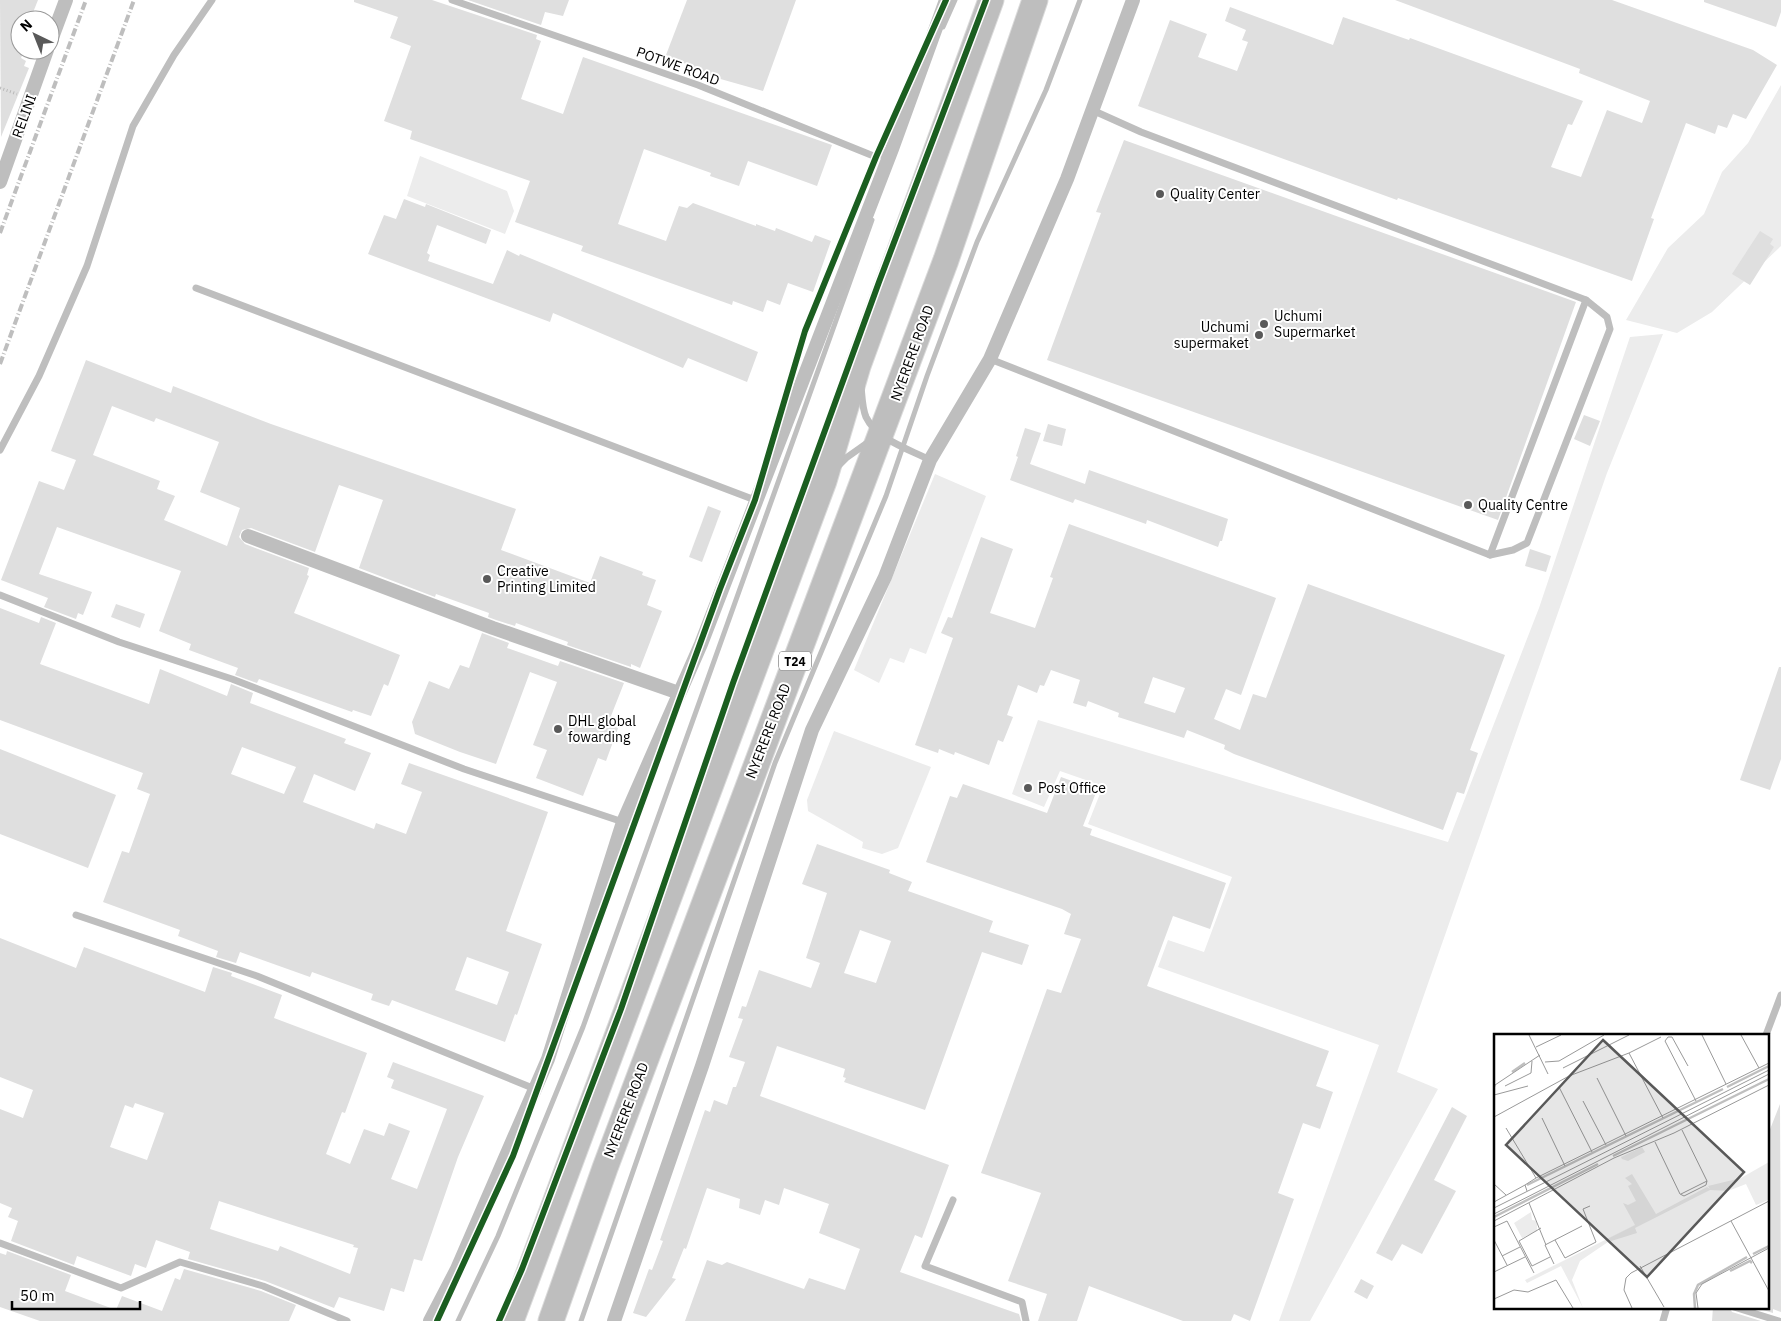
<svg xmlns="http://www.w3.org/2000/svg" width="1781" height="1321" font-family="'IBM Plex Sans',sans-serif">
<rect width="100%" height="100%" fill="#fff"/>
<g fill="#ececec">
<path d="M 1781,85 L 1781,246 L 1712,312 L 1677,333 L 1626,320 L 1668,248 L 1704,214 L 1722,172 L 1748,143 Z"/>
<path d="M 420,156 L 507,191 L 514,211 L 505,234 L 407,196 Z"/>
<path d="M 1663,334 L 1607,473 L 1397,1072 L 1438,1089 L 1310,1321 L 1279,1321 L 1379,1045 L 1158,967 L 1168,940 L 1204,952 L 1232,877 L 1088,824 L 1103,786 L 1060,771 L 1044,807 L 1012,794 L 1038,720 L 1448,842 L 1539,608 L 1630,337 Z"/>
<path d="M 935,474 L 986,496 L 926,654 L 910,648 L 904,663 L 890,658 L 879,683 L 854,670 Z"/>
<path d="M 834,731 L 931,767 L 898,848 L 882,854 L 862,848 L 863,842 L 808,811 L 807,800 Z"/>
</g>
<g fill="none" stroke-linecap="round" stroke-linejoin="round">
<g stroke="#bfbfbf" stroke-width="5">
<path d="M 943,27 L 955,0"/>
<path d="M 458,1321 L 498,1236 L 583,1027 L 872,220"/>
<path d="M 581,1321 L 775,763 L 886,496 L 927,376 L 977,242 L 1046,90 L 1080,0"/>
</g>
</g>
<g fill="#dfdfdf" fill-rule="evenodd">
<path d="M 0,0 L 38,0 L 30,20 L 20,20 L 20,50 L 24,50 L 21,58 L 26,61 L 24,66 L 29,68 L 1,137 Z"/>
<path d="M 354,0 L 432,0 L 537,35 L 536,39 L 541,41 L 521,99 L 563,114 L 583,57 L 832,145 L 817,186 L 748,161 L 739,186 L 710,176 L 711,173 L 644,149 L 618,224 L 666,241 L 679,206 L 687,208 L 693,203 L 756,226 L 756,224 L 775,231 L 776,228 L 812,242 L 815,235 L 831,241 L 813,292 L 788,283 L 780,305 L 767,300 L 763,312 L 733,301 L 732,305 L 581,251 L 583,246 L 515,222 L 530,181 L 410,139 L 412,131 L 384,121 L 411,46 L 390,38 L 398,17 L 354,2 Z"/>
<path d="M 468,0 L 569,0 L 563,16 L 545,12 L 541,25 Z"/>
<path d="M 687,0 L 796,0 L 763,91 L 717,78 L 666,55 Z"/>
<path d="M 1395,0 L 1612,0 L 1753,50 L 1777,65 L 1746,119 L 1733,114 L 1727,128 L 1718,125 L 1715,134 L 1686,123 L 1651,218 L 1654,219 L 1632,281 L 1398,198 L 1397,200 L 1138,106 L 1170,20 L 1207,34 L 1198,57 L 1237,71 L 1248,42 L 1242,40 L 1246,30 L 1225,21 L 1230,7 L 1333,45 L 1343,17 L 1409,40 L 1410,38 L 1583,101 L 1572,125 L 1568,124 L 1551,167 L 1581,177 L 1607,110 L 1642,123 L 1650,101 L 1579,73 L 1580,69 Z"/>
<path d="M 1704,0 L 1781,0 L 1781,12 L 1776,27 L 1704,2 Z"/>
<path d="M 1124,140 L 1576,302 L 1498,520 L 1047,360 L 1101,213 L 1096,212 Z"/>
<path d="M 404,199 L 425,207 L 426,204 L 491,230 L 486,244 L 437,225 L 427,253 L 430,255 L 428,261 L 493,284 L 507,250 L 519,256 L 520,254 L 758,352 L 747,382 L 688,358 L 683,368 L 553,313 L 550,322 L 368,254 L 384,215 L 396,219 Z"/>
<path d="M 1760,231 L 1773,239 L 1770,244 L 1774,247 L 1750,285 L 1732,274 Z"/>
<path d="M 86,360 L 171,393 L 173,386 L 271,424 L 516,509 L 501,550 L 590,583 L 600,556 L 643,572 L 642,575 L 656,580 L 647,605 L 662,611 L 640,668 L 631,664 L 631,667 L 567,645 L 568,642 L 516,623 L 515,626 L 496,620 L 488,617 L 489,613 L 436,594 L 435,597 L 359,568 L 383,500 L 339,485 L 315,552 L 251,528 L 242,530 L 239,537 L 245,544 L 309,568 L 307,575 L 309,576 L 294,613 L 400,655 L 388,686 L 384,684 L 371,716 L 353,710 L 352,712 L 259,679 L 257,683 L 235,675 L 238,668 L 189,650 L 191,644 L 159,631 L 181,571 L 57,527 L 39,574 L 92,592 L 83,615 L 78,613 L 76,619 L 44,607 L 48,598 L 1,580 L 39,481 L 64,490 L 76,460 L 51,451 ZM 112,406 L 154,422 L 156,418 L 219,442 L 200,492 L 240,508 L 227,546 L 164,520 L 175,496 L 157,489 L 160,481 L 93,455 Z"/>
<path d="M 1584,415 L 1600,421 L 1590,446 L 1574,439 Z"/>
<path d="M 1048,424 L 1066,429 L 1062,446 L 1043,441 Z"/>
<path d="M 1025,428 L 1041,433 L 1030,464 L 1085,484 L 1089,470 L 1228,519 L 1222,541 L 1220,541 L 1218,547 L 1147,520 L 1146,524 L 1075,499 L 1073,503 L 1010,480 L 1018,457 L 1016,456 Z"/>
<path d="M 708,506 L 721,511 L 702,562 L 689,557 Z"/>
<path d="M 1069,524 L 1276,598 L 1241,695 L 1226,689 L 1214,719 L 1240,730 L 1253,694 L 1266,698 L 1308,584 L 1505,655 L 1470,750 L 1478,753 L 1464,794 L 1457,792 L 1443,830 L 1234,754 L 1224,749 L 1225,745 L 1187,730 L 1184,738 L 1118,717 L 1119,713 L 1088,701 L 1086,707 L 1073,703 L 1080,680 L 1051,670 L 1044,686 L 1040,685 L 1037,693 L 1018,685 L 1007,715 L 1013,717 L 1003,742 L 998,740 L 989,765 L 955,752 L 954,755 L 939,749 L 938,753 L 915,745 L 953,638 L 941,633 L 948,617 L 952,618 L 981,537 L 1013,549 L 990,613 L 1035,628 L 1053,578 L 1050,577 ZM 1153,677 L 1185,688 L 1175,713 L 1144,703 Z"/>
<path d="M 1530,549 L 1551,556 L 1546,572 L 1525,566 Z"/>
<path d="M 116,604 L 145,614 L 140,628 L 111,617 Z"/>
<path d="M 0,608 L 39,623 L 41,617 L 56,623 L 40,664 L 149,704 L 160,669 L 227,696 L 231,684 L 253,693 L 250,703 L 346,739 L 344,743 L 371,753 L 355,791 L 314,774 L 303,802 L 374,829 L 376,823 L 406,834 L 422,792 L 401,784 L 409,763 L 548,812 L 506,931 L 542,944 L 517,1015 L 515,1014 L 505,1042 L 392,1000 L 389,1006 L 371,1000 L 373,994 L 312,972 L 310,977 L 240,952 L 236,963 L 216,957 L 218,951 L 178,936 L 180,930 L 103,902 L 122,851 L 129,853 L 150,794 L 137,789 L 143,773 L 0,720 ZM 242,747 L 296,767 L 284,794 L 231,774 ZM 467,957 L 509,972 L 497,1005 L 455,990 Z"/>
<path d="M 482,633 L 509,643 L 507,648 L 558,666 L 560,661 L 624,683 L 611,716 L 621,720 L 606,761 L 598,758 L 583,796 L 536,778 L 547,750 L 533,745 L 557,682 L 530,672 L 496,764 L 460,752 L 415,734 L 412,722 L 429,681 L 449,689 L 460,665 L 469,668 Z"/>
<path d="M 1779,667 L 1781,667 L 1781,759 L 1770,790 L 1740,780 Z"/>
<path d="M 0,749 L 116,795 L 88,868 L 0,834 Z"/>
<path d="M 1061,777 L 1097,790 L 1083,826 L 1092,829 L 1090,835 L 1226,883 L 1210,929 L 1173,916 L 1147,986 L 1329,1051 L 1316,1086 L 1333,1092 L 1320,1129 L 1303,1123 L 1278,1193 L 1294,1199 L 1250,1321 L 1234,1314 L 1231,1321 L 1183,1321 L 1089,1286 L 1077,1321 L 1038,1321 L 1047,1294 L 1008,1281 L 1041,1193 L 981,1173 L 1047,989 L 1061,993 L 1081,939 L 1064,934 L 1071,914 L 1062,909 L 926,862 L 950,796 L 957,798 L 963,784 L 1047,813 Z"/>
<path d="M 817,844 L 890,870 L 889,873 L 912,882 L 908,891 L 993,921 L 989,932 L 1029,945 L 1022,965 L 982,952 L 925,1110 L 844,1082 L 846,1078 L 843,1077 L 845,1069 L 777,1046 L 760,1096 L 949,1165 L 922,1238 L 915,1235 L 900,1272 L 1019,1314 L 1021,1321 L 685,1321 L 707,1260 L 722,1265 L 727,1262 L 804,1289 L 809,1278 L 845,1290 L 860,1249 L 819,1233 L 829,1204 L 784,1188 L 779,1205 L 765,1200 L 760,1215 L 739,1208 L 740,1199 L 707,1188 L 686,1249 L 684,1248 L 672,1278 L 676,1279 L 646,1317 L 633,1313 L 649,1269 L 652,1270 L 663,1241 L 660,1240 L 705,1110 L 710,1112 L 714,1100 L 727,1105 L 733,1087 L 736,1087 L 745,1062 L 729,1057 L 743,1019 L 738,1018 L 742,1006 L 746,1007 L 759,970 L 811,988 L 820,963 L 806,958 L 827,893 L 802,884 ZM 860,930 L 891,941 L 876,983 L 844,973 Z"/>
<path d="M 0,938 L 76,968 L 84,947 L 205,992 L 213,967 L 232,973 L 231,976 L 282,995 L 274,1018 L 367,1053 L 345,1113 L 342,1112 L 326,1154 L 350,1164 L 364,1129 L 384,1136 L 389,1123 L 410,1131 L 391,1179 L 417,1189 L 447,1109 L 391,1088 L 394,1080 L 387,1077 L 393,1062 L 484,1096 L 458,1157 L 422,1261 L 414,1259 L 404,1292 L 391,1288 L 384,1311 L 339,1297 L 334,1308 L 265,1281 L 188,1259 L 190,1252 L 156,1240 L 146,1268 L 135,1264 L 131,1276 L 77,1256 L 74,1265 L 11,1241 L 18,1221 L 8,1217 L 12,1208 L 0,1203 L 0,1109 L 23,1118 L 33,1090 L 0,1077 ZM 135,1103 L 164,1113 L 147,1160 L 110,1147 L 125,1105 L 133,1108 ZM 219,1201 L 354,1245 L 353,1247 L 358,1248 L 350,1274 L 280,1246 L 278,1251 L 210,1229 Z"/>
<path d="M 1780,1104 L 1781,1312 L 1773,1309 L 1773,1313 L 1753,1307 L 1767,1307 L 1767,1137 Z"/>
<path d="M 1452,1107 L 1467,1116 L 1434,1180 L 1456,1191 L 1422,1254 L 1402,1244 L 1392,1261 L 1376,1253 Z"/>
<path d="M 7,1251 L 71,1275 L 65,1291 L 116,1310 L 122,1296 L 162,1311 L 175,1278 L 180,1280 L 184,1269 L 261,1291 L 296,1305 L 289,1321 L 40,1321 L 0,1307 L 0,1253 L 6,1255 Z"/>
<path d="M 1361,1279 L 1374,1286 L 1367,1299 L 1354,1292 Z"/>
<path d="M 1713,1307 L 1729,1307 L 1732,1312 L 1761,1321 L 1712,1321 Z"/>
</g>
<g fill="none" stroke-linecap="round" stroke-linejoin="round">
<defs>
<g id="highway">
<path d="M 511,1321 L 824,481 L 858,366 L 991,0"/>
<path d="M 551,1321 L 605,1168 L 946,260 L 1035,0"/>
</g>
</defs>
<use href="#highway" stroke="#dbdbdb" stroke-width="27"/>
<path stroke="#b9b9b9" stroke-width="3" stroke-dasharray="1 2.5" stroke-linecap="butt" d="M 0,88 L 17,94"/>
<g stroke="#bebebe" stroke-width="7">
<path d="M 452,0 L 698,85 L 876,157 L 891,149"/>
<path d="M 196,288 L 755,500"/>
<path d="M 990,359 L 1490,555 L 1513,550 L 1527,543 L 1610,329 L 1607,317 L 1586,300 L 1141,132 L 1092,110"/>
<path d="M 861,386 C 862,395 862,408 866,417 C 877,440 909,449 930,460"/>
<path d="M 0,450 L 39,376 L 87,266 L 133,126 L 174,55 L 212,0"/>
<path d="M 837,467 L 846,458 L 870,441"/>
<path d="M 1490,555 L 1586,300"/>
<path d="M 0,595 L 119,642 L 232,679 L 464,769 L 623,822"/>
<path d="M 76,915 L 257,976 L 535,1089"/>
<path d="M 1766,1035 L 1781,995"/>
<path d="M 953,1200 L 925,1266 L 1022,1302 L 1026,1321"/>
<path d="M 0,1243 L 121,1288 L 180,1262 L 263,1286 L 347,1321"/>
<path d="M 1734,1307 L 1779,1321"/>
<path d="M 1663,1321 L 1667,1307"/>
</g>
<g stroke="#bebebe" stroke-width="14">
<path d="M 50,43 L 66,0"/>
<path d="M 0,182 L 47,50"/>
<path d="M 248,536 L 493,628 L 679,693"/>
<path d="M 430,1321 L 457,1269 L 548,1059 L 623,822 L 701,644 L 892,149 L 946,0"/>
<path d="M 614,1321 L 702,1066 L 812,730 L 885,577 L 930,460 L 990,359 L 1067,179 L 1133,0"/>
</g>
<use href="#highway" stroke="#bebebe" stroke-width="25"/>
<g stroke="#bebebe" stroke-width="4" stroke-dasharray="8 2.5 1 2.5" stroke-linecap="butt">
<path d="M 0,233 L 86,0"/>
<path d="M 0,364 L 134,0"/>
</g>
<defs>
<g id="cycleway">
<path d="M 437,1321 L 513,1156 L 720,589 L 755,500 L 805,331 L 876,157 L 946,0"/>
<path d="M 499,1321 L 522,1269 L 621,1009 L 733,683 L 879,282 L 986,0"/>
</g>
</defs>
<use href="#cycleway" stroke="#fff" stroke-width="9"/>
<use href="#cycleway" stroke="#1b5e20" stroke-width="6"/>
</g>
<g fill="#595959" stroke="#fff" stroke-width="2">
<circle cx="1160" cy="194" r="5"/>
<circle cx="1264" cy="324" r="5"/>
<circle cx="1259" cy="335" r="5"/>
<circle cx="1468" cy="505" r="5"/>
<circle cx="487" cy="579" r="5"/>
<circle cx="558" cy="729" r="5"/>
<circle cx="1028" cy="788" r="5"/>
</g>
<g text-anchor="middle" dominant-baseline="central" stroke-width="4" stroke-linejoin="round" paint-order="stroke">
<rect fill="#fff" stroke="#4c4c4c" stroke-width="1" x="779" y="651.5" width="32" height="19" rx="4"/>
<g font-size="12" font-weight="bold" fill="#000">
<text x="795" y="661">T24</text>
</g>
<g font-size="14" fill="#000" stroke="#fff">
<text transform="translate(678 66) rotate(20)">POTWE ROAD</text>
<text transform="translate(24 116) rotate(-70)">RELINI</text>
<text transform="translate(912 353) rotate(-70)">NYERERE ROAD</text>
<text transform="translate(768 731) rotate(-69)">NYERERE ROAD</text>
<text transform="translate(626 1110) rotate(-69)">NYERERE ROAD</text>
</g>
<g font-size="14" fill="#000" stroke="#fff" text-anchor="start">
<text x="1170" y="194">Quality Center</text>
<text x="1274" y="316">Uchumi<tspan x="1274" dy="16">Supermarket</tspan></text>
<text x="1249" y="327" text-anchor="end">Uchumi<tspan x="1249" dy="16">supermaket</tspan></text>
<text x="1478" y="505">Quality Centre</text>
<text x="497" y="571">Creative<tspan x="497" dy="16">Printing Limited</tspan></text>
<text x="568" y="721">DHL global<tspan x="568" dy="16">fowarding</tspan></text>
<text x="1038" y="788">Post Office</text>
</g>
</g>
<g transform="translate(1494 1034)">
<rect width="275" height="275" fill="#fff"/>
<path d="M 148,113 L 151,118 L 134,127 L 128,125 L 127,123 ZM 275,128 L 275,165 L 272,167 L 262,171 L 252,150 L 234,157 L 216,156 L 141,194 L 143,199 L 114,208 L 86,227 L 78,246 L 89,274 L 67,232 L 33,249 L 31,246 L 141,191 L 129,169 L 134,171 L 142,167 L 134,152 L 138,150 L 131,144 L 138,140 L 162,180 L 213,153 L 216,155 L 214,152 L 247,144 ZM 37,178 L 38,186 L 43,187 L 43,197 L 28,204 L 20,189 Z" fill="#ececec"/>
<path fill="none" stroke="#bfbfbf" stroke-width="2.5" d="M 18,38 L 31,29M 233,53 L 275,32M 119,122 L 275,45M 33,151 L 229,55M 0,183 L 104,130M 259,220 L 275,212M 236,237 L 256,227 L 258,229M 201,274 L 200,260 L 204,251 L 253,223"/>
<path fill="none" stroke="#999" stroke-width="1" d="M 35,1 L 54,40M 208,1 L 232,50M 247,1 L 265,34M 167,3 L 135,19 L 169,84M 42,13 L 67,1M 51,28 L 65,27 L 110,1M 194,32 L 178,3 L 174,3 L 171,7 L 202,67M 69,34 L 135,1M 103,44 L 132,102M 11,52 L 37,39 L 38,27M 65,53 L 98,118M 0,56 L 1,51 L 46,21M 0,61 L 34,52M 89,67 L 112,111M 0,83 L 75,42 L 135,19M 48,84 L 71,132M 12,94 L 42,144M 188,96 L 213,147M 161,108 L 186,160M 0,150 L 12,161M 33,157 L 31,151 L 42,144 L 275,29M 186,160 L 190,162 L 212,151 L 213,147M 187,160 L 213,147M 0,168 L 31,151M 35,169 L 52,211M 0,174 L 275,36M 0,180 L 275,40M 0,187 L 120,124 L 180,99 L 275,51M 237,187 L 275,257M 0,193 L 13,187 L 40,239M 47,194 L 25,207 L 38,232 L 56,223M 0,206 L 13,231M 61,206 L 71,224 L 102,208 L 89,175 L 96,172M 8,222 L 26,213M 60,230 L 51,211 L 88,192M 146,232 L 170,273M 0,238 L 31,223M 0,265 L 20,256 L 34,258 L 62,246 L 79,274M 138,274 L 130,256 L 132,244 L 137,239 L 275,167M 204,274 L 202,259 L 208,250 L 275,214"/>
<path fill="#595959" fill-opacity="0.15" stroke="#595959" stroke-width="2.5" d="M 109,6 L 250,138 L 153,243 L 12,111 Z"/>
<rect width="275" height="275" fill="none" stroke="#000" stroke-width="2.5"/>
</g>
<g transform="translate(35 35) rotate(317)"><circle r="24" fill="#ffffff" stroke="#999999"/>
<path d="M0-4L9 19L0 12L-9 19Z" fill="#595959"/>
<text y="-8" font-size="14" font-weight="bold" text-anchor="middle" fill="#000000">N</text>
</g>
<path d="M12 1301v8h128v-8" fill="none" stroke="#000000" stroke-width="2.5"/>
<text x="20" y="1301" font-size="15" fill="#000000" stroke="#ffffff" stroke-width="4" paint-order="stroke">50 m</text>
</svg>
